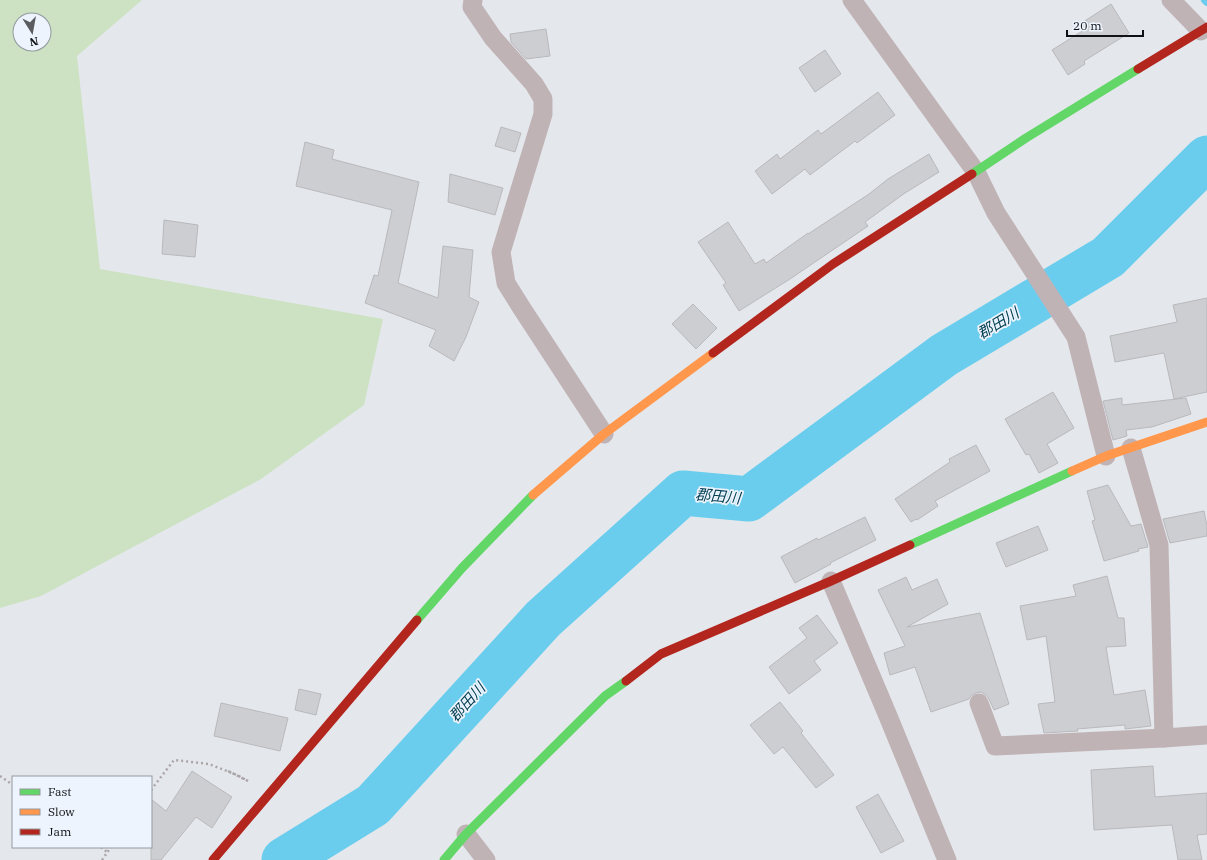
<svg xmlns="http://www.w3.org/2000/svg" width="1207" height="860" font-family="'IBM Plex Serif','Noto Sans JP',serif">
<rect width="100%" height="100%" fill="#e4e8ec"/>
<path fill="#cce2c2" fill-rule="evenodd" d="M 0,0 L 142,0 L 77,56 L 100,269 L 383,319 L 364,405 L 261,479 L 41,596 L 0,608 ZM 20,20 L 44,20 L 44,44 L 20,44 Z"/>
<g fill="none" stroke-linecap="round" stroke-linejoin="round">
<path stroke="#6acded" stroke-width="8" d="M 1205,0 L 1207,2"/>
<path stroke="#6acded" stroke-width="45" d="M 284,860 L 373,805 L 543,619 L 683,493 L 749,499 L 944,355 L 1108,257 L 1207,158"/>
</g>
<g fill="#cdced1" stroke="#b9b9bc">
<path d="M 1111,4 L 1129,33 L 1084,61 L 1085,64 L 1068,75 L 1052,50 L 1084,30 L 1080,24 Z"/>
<path d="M 546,29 L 550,56 L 526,59 L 511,42 L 510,34 Z"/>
<path d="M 825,50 L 841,74 L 815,92 L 799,68 Z"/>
<path d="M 878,92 L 895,115 L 857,143 L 855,141 L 810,175 L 805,169 L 772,194 L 755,171 L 777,154 L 780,159 L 818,130 L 821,134 Z"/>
<path d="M 501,127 L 521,133 L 515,152 L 495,146 Z"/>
<path d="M 305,142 L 334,150 L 332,159 L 419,182 L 398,283 L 438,298 L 443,246 L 473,250 L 469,297 L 479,302 L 466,337 L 454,361 L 429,346 L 436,330 L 365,303 L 374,275 L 378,276 L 392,210 L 296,186 Z"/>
<path d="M 929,154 L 939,172 L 905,193 L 865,222 L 868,226 L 790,279 L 739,311 L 723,285 L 726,283 L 698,242 L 728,222 L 755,264 L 764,259 L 766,263 L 808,233 L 808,234 L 869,194 L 888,179 Z"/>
<path d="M 450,174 L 503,188 L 495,215 L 448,202 Z"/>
<path d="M 164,220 L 198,225 L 195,257 L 162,254 Z"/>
<path d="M 1207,298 L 1207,392 L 1174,399 L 1164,353 L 1115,362 L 1110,336 L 1177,322 L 1173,305 Z"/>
<path d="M 693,304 L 717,328 L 696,349 L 672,324 Z"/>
<path d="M 1053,392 L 1074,428 L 1047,444 L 1058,463 L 1039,473 L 1029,454 L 1026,455 L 1005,419 Z"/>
<path d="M 1122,398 L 1122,405 L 1186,398 L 1191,414 L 1152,427 L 1126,430 L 1127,436 L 1113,440 L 1103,401 Z"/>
<path d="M 976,445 L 990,471 L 935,501 L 938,506 L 917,520 L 916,519 L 911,522 L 895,499 L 950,462 L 949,459 Z"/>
<path d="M 1108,485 L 1131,526 L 1141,524 L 1148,547 L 1138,549 L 1139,551 L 1104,561 L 1092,521 L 1095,520 L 1087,491 Z"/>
<path d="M 1204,511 L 1207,526 L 1207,536 L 1170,543 L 1163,519 Z"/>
<path d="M 865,517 L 876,540 L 830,563 L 831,564 L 795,583 L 781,557 L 817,538 L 818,540 Z"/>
<path d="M 1038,526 L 1048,550 L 1006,567 L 996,543 Z"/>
<path d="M 1107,576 L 1118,618 L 1124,618 L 1126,646 L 1106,647 L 1114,695 L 1145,690 L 1151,726 L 1125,729 L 1125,725 L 1077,729 L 1078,731 L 1044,733 L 1038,704 L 1055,702 L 1046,636 L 1027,640 L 1020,606 L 1076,596 L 1073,585 Z"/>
<path d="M 906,577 L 912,590 L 937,579 L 948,604 L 907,627 L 980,613 L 1009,704 L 994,710 L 989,699 L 986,695 L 981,692 L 976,693 L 971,696 L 969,699 L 931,712 L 915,667 L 890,675 L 884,653 L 905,646 L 878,590 Z"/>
<path d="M 817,615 L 838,643 L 814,661 L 821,670 L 789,694 L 769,667 L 807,638 L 799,628 Z"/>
<path d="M 299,689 L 321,694 L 316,715 L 295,710 Z"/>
<path d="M 780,702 L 803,731 L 801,733 L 834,775 L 816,788 L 783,747 L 774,754 L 750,725 Z"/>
<path d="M 221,703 L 288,718 L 280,751 L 214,736 Z"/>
<path d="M 1153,766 L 1155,797 L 1207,793 L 1207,834 L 1197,835 L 1202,860 L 1178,860 L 1172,825 L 1094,830 L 1091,770 Z"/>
<path d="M 192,771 L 232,797 L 212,828 L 196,817 L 161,860 L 151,860 L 151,799 L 166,811 Z"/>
<path d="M 878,794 L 904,841 L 881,853 L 856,807 Z"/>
</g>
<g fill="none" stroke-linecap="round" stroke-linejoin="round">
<g stroke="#aca5a8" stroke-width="2.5" stroke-dasharray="2 3" stroke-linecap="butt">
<path d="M 228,771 L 248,781"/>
<path d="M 0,776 L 13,785"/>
<path d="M 151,790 L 174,760 L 209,764 L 237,775 L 248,781"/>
<path d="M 101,847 L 107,852"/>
<path d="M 102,860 L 111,847"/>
</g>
<g stroke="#c0b3b6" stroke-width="19">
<path d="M 473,0 L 472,7 L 493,38 L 534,84 L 543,99 L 543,114 L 501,252 L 506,283 L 521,307 L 604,434"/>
<path d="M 852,0 L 976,172 L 996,213 L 1076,337 L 1106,456"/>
<path d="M 1171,0 L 1201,31"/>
<path d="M 831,581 L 888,716 L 947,860"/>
<path d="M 979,703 L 995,746 L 1164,738 L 1159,545 L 1131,448"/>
<path d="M 1164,738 L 1207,735"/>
<path d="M 466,834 L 486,860"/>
</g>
<g stroke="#63d668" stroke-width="9">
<path d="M 972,174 L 1026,138 L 1138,69"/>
<path d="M 910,545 L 1072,471"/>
<path d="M 417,620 L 462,568 L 533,495"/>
<path d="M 444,860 L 466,834 L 605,696 L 626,681"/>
</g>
<g stroke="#ff974d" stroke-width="9">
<path d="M 1072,471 L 1106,456 L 1207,422"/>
<path d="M 533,495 L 604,434 L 713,353"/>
</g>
<g stroke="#b3261e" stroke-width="9">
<path d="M 1138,69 L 1207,27"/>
<path d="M 713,353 L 833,264 L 972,174"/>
<path d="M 626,681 L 661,654 L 831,581 L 910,545"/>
<path d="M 213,860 L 417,620"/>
</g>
</g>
<g text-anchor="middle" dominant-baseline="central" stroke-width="3.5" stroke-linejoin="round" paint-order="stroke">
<g font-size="15" font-style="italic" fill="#003e50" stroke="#eef4fd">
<text transform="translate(998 323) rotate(-31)">郡田川</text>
<text transform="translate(718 496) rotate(5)">郡田川</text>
<text transform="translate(467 702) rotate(-48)">郡田川</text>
</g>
</g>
<rect x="12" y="776" width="140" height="72" fill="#eef4fd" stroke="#9599a0"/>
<rect x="20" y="789" width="20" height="6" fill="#63d668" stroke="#9599a0"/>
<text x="48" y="796" font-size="12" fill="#0f1114">Fast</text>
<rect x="20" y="809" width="20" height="6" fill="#ff974d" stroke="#9599a0"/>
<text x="48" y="816" font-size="12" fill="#0f1114">Slow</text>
<rect x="20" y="829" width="20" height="6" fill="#b3261e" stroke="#9599a0"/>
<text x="48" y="836" font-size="12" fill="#0f1114">Jam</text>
<g transform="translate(32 32) rotate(169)"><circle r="19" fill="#eef4fd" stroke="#9599a0"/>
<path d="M0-3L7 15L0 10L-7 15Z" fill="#5a5c60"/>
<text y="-6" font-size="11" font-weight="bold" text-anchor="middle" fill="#0f1114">N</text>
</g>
<path d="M1067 30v6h76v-6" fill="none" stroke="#0f1114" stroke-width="2"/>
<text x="1073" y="30" font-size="12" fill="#0f1114" stroke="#eef4fd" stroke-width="3" paint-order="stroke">20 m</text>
</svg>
